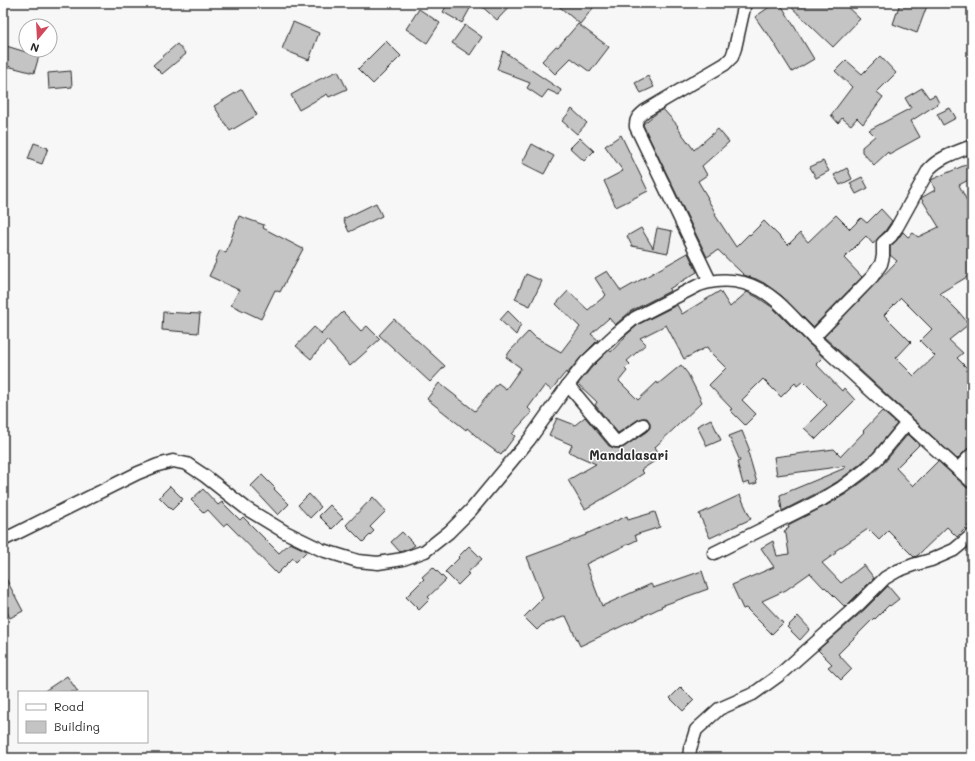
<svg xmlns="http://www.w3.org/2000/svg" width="975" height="761" font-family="Mali,sans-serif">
<rect width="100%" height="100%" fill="#f7f7f7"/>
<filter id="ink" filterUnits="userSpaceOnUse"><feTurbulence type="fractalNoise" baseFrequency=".025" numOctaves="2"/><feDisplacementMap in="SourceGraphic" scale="8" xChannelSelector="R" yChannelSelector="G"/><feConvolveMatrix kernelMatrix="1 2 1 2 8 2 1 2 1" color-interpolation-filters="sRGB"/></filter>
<g filter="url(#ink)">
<g fill="#c4c4c4" stroke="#2b2b2b" fill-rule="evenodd">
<path d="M 448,3 L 473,3 L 462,23 L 443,12 Z"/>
<path d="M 478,3 L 513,3 L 497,20 Z"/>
<path d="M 555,3 L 597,3 L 580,24 Z"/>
<path d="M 775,3 L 780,3 L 814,59 L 792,72 L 767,32 L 766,33 L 755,17 Z"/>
<path d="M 787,3 L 843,3 L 860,19 L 833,47 Z"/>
<path d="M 900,3 L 928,3 L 917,33 L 893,24 Z"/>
<path d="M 419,9 L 440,23 L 427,43 L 406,29 Z"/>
<path d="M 293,22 L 319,33 L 309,60 L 282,49 Z"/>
<path d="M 578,24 L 609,47 L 590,72 L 571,58 L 555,74 L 542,61 L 556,46 L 558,47 Z"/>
<path d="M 465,25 L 482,37 L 470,55 L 452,43 Z"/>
<path d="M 386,41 L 401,56 L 373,84 L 358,69 Z"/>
<path d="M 177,44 L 186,54 L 162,74 L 153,65 Z"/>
<path d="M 3,45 L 39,56 L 34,73 L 3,65 Z"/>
<path d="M 503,51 L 561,90 L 559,95 L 548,90 L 542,98 L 527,88 L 530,83 L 512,76 L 513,75 L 497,69 Z"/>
<path d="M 880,56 L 896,73 L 877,92 L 883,97 L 863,124 L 857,118 L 851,125 L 842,118 L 838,123 L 831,115 L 852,87 L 835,71 L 846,60 L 862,74 Z"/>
<path d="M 71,71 L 72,87 L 49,89 L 48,73 Z"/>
<path d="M 338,71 L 347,89 L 329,97 L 327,94 L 299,110 L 291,95 L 318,80 Z"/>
<path d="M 648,76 L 654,87 L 641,93 L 635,83 Z"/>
<path d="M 922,88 L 929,98 L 935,95 L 939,103 L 911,121 L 920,137 L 889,154 L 888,152 L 874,165 L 862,152 L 862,147 L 875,136 L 869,130 L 911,108 L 905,98 Z"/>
<path d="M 242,89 L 257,115 L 230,131 L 214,106 Z"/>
<path d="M 950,108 L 956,118 L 943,125 L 937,114 Z"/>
<path d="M 572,109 L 587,123 L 577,134 L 562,121 Z"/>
<path d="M 663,109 L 678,126 L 677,127 L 694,150 L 718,129 L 729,142 L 702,166 L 707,175 L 698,181 L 708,198 L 707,198 L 716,214 L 715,215 L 736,247 L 749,234 L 750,235 L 764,221 L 788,245 L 800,233 L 808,242 L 836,215 L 850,229 L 861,218 L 867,223 L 881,209 L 892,221 L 885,231 L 873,244 L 866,236 L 844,258 L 862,277 L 813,327 L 782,296 L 764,283 L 756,279 L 744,275 L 718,250 L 707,257 L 643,125 L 643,124 L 658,112 Z"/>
<path d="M 621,135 L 648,191 L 616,207 L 604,181 L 623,171 L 605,146 Z"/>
<path d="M 580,138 L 594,151 L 584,161 L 570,148 Z"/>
<path d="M 34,143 L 48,148 L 42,164 L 28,159 Z"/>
<path d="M 532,144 L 554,156 L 544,174 L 522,163 Z"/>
<path d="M 823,161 L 829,171 L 816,178 L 810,167 Z"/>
<path d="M 972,162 L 972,178 L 959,185 L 969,205 L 972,204 L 972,274 L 940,293 L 958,311 L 969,324 L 949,340 L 963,353 L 957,358 L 972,373 L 972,447 L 967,449 L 957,459 L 824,337 L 897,261 L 890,255 L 890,246 L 897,240 L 903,232 L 908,237 L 913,233 L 918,237 L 939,227 L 921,198 L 935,190 L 931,180 ZM 901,298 L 932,329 L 920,341 L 935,356 L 914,376 L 896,358 L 911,342 L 884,315 Z"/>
<path d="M 847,168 L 852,179 L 840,185 L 834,175 Z"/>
<path d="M 862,177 L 868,188 L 856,194 L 850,183 Z"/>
<path d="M 376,203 L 382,216 L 349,232 L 343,219 Z"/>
<path d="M 239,216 L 264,225 L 263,228 L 303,249 L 280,292 L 275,290 L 261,319 L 231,305 L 239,290 L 209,276 L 216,262 L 215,261 L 220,250 L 226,253 Z"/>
<path d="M 641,228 L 653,248 L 657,228 L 672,231 L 668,253 L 632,246 L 627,236 Z"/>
<path d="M 688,253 L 697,272 L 669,289 L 670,291 L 631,311 L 615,325 L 609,318 L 591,334 L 598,340 L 581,357 L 567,374 L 566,372 L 551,390 L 545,385 L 528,408 L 532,412 L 512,434 L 515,436 L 501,455 L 483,442 L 467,428 L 466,430 L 427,399 L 439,383 L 475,411 L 498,383 L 506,389 L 521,368 L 506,357 L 510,351 L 529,331 L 535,337 L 561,352 L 580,327 L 556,304 L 568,291 L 588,310 L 606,295 L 595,278 L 607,271 L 621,291 Z"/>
<path d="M 526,274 L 542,281 L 530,306 L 515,299 Z"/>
<path d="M 720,291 L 730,307 L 747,292 L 757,297 L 772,307 L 808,343 L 823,357 L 816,364 L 842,391 L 844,388 L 855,400 L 816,439 L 804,428 L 827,405 L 803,381 L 797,386 L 795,383 L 781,397 L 763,379 L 742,400 L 756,414 L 745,425 L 730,410 L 732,409 L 709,385 L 726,368 L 710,352 L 707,347 L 684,359 L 666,325 L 640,338 L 646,344 L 627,361 L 630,364 L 625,369 L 627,371 L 619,381 L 638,400 L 657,382 L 658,384 L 681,365 L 688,374 L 702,402 L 655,447 L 661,457 L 641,470 L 644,473 L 620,489 L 585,509 L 568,480 L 596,464 L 569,452 L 572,445 L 549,435 L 557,418 L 575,425 L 585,417 L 609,446 L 615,448 L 620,448 L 624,447 L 647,431 L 650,428 L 650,424 L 649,421 L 647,418 L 643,418 L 639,419 L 618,433 L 595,405 L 597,402 L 578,384 L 592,367 L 609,350 L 611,352 L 626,336 L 625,336 L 639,324 L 677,305 L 682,314 Z"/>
<path d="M 508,311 L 521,324 L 516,335 L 500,320 Z"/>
<path d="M 163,312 L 200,314 L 198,333 L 162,330 Z"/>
<path d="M 343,312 L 361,331 L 367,326 L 380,339 L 350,366 L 327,340 L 311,359 L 296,346 L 314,327 L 322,334 L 321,333 Z"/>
<path d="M 394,319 L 445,366 L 430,382 L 379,335 Z"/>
<path d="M 882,411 L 897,424 L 873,453 L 860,464 L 837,482 L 819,492 L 782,511 L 780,495 L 845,468 L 845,466 L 777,475 L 774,457 L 834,449 L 841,456 L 864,432 L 863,431 Z"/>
<path d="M 711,419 L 721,440 L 707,446 L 697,426 Z"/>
<path d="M 742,431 L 750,451 L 748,452 L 757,483 L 750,485 L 749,482 L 743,484 L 737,462 L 740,461 L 729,436 Z"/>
<path d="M 908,434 L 919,445 L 896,468 L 913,486 L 938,461 L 967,488 L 972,489 L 972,522 L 957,537 L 947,527 L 917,556 L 914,557 L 888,531 L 879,540 L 868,529 L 835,551 L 836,553 L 822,563 L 841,583 L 864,565 L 874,578 L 845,607 L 825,587 L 824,588 L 810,573 L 786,590 L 762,601 L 783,623 L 772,634 L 746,608 L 743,609 L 732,585 L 774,567 L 761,548 L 773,541 L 777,556 L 789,554 L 786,534 L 784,531 L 789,528 L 788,525 L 827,505 L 846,494 L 870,476 L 884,463 Z"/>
<path d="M 262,475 L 275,488 L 274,489 L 289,504 L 278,515 L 251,486 Z"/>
<path d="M 170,486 L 183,499 L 172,510 L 159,497 Z"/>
<path d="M 203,489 L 218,505 L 222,502 L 240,520 L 243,517 L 279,553 L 290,543 L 307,551 L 296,562 L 293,558 L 277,574 L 227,523 L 223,526 L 208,510 L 204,513 L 191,500 Z"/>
<path d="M 309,494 L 321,507 L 310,518 L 298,505 Z"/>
<path d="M 740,495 L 751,519 L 710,538 L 699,514 Z"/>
<path d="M 373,497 L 386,511 L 370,527 L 374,531 L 363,542 L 346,525 Z"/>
<path d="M 330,505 L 343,518 L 332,529 L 319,516 Z"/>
<path d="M 655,512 L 660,527 L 635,535 L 637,540 L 586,564 L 602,606 L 651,584 L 653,588 L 702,571 L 708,589 L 661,606 L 662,607 L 580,646 L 566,616 L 542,625 L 537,630 L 524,617 L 543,598 L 527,557 L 586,535 L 586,534 L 627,516 L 628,520 Z"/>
<path d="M 402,532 L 415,545 L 411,548 L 400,552 L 391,542 Z"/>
<path d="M 469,546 L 482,559 L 467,573 L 469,574 L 458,585 L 445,572 L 459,558 L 458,557 Z"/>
<path d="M 433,567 L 446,580 L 428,597 L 430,599 L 419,610 L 406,597 L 424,579 L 422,577 Z"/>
<path d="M 3,573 L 23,611 L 10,618 L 5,608 L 7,607 L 3,600 Z"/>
<path d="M 888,586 L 899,599 L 890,606 L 889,605 L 875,619 L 874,618 L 838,654 L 852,669 L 841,680 L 828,667 L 832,664 L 818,650 L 864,610 Z"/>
<path d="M 798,616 L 810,629 L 800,640 L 787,627 Z"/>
<path d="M 67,676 L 78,692 L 43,692 Z"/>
<path d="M 681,687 L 694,700 L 683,711 L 670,698 Z"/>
</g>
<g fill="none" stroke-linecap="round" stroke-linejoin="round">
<defs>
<g id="street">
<path d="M 710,281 L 636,127 C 635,119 639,116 645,111 L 725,64 L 732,57 L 735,48 L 745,3"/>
<path d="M 813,338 L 872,277 L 881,264 L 883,256 L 883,243 L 891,236 L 897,227 L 929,169 C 940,157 957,152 972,146"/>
<path d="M 568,385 L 615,441 L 620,441 L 643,425"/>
<path d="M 958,469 L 972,454"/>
<path d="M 3,540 L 138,473 L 158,465 L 173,461 L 187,464 L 205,476 L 247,509 L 285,532 L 322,550 L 358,561 L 378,563 L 403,559 L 425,551 L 449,532 L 471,510 L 529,440 L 568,385 L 586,362 L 617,333 L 635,318 L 699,285 C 720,278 741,279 761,290 C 784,303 799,326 819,343 C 870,390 921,436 972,482"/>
<path d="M 714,553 L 823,499 L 841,488 L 865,470 L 878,458 L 907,423"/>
<path d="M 689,758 L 690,749 L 696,730 L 719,709 L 753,694 L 778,676 L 859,604 L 885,578 L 897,571 L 913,565 L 931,560 L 954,550 L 972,535"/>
</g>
</defs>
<use href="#street" stroke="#2b2b2b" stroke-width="15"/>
<use href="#street" stroke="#fff" stroke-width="12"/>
</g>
</g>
<g text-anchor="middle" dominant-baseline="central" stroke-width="3" stroke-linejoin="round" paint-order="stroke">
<g font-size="13" font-weight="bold" fill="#2b2b2b" stroke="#fff">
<text x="629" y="454">Mandalasari</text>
</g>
</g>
<rect width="975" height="761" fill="none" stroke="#fff" stroke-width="16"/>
<rect x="8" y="8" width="959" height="745" fill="none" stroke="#2b2b2b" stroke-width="1.5" filter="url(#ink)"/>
<rect x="18" y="691" width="130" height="52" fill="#ffffff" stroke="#aaaaaa"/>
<rect x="26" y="704" width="20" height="6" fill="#ffffff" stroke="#aaaaaa"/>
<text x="54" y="711" font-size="12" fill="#2b2b2b">Road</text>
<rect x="26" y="721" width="20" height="12" fill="#c4c4c4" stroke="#aaaaaa"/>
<text x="54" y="731" font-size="12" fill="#2b2b2b">Building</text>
<g transform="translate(38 38) rotate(198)"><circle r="19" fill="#ffffff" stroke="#aaaaaa"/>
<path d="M0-3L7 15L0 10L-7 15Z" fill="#d1495b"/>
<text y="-6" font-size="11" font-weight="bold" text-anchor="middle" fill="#2b2b2b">N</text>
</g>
</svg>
